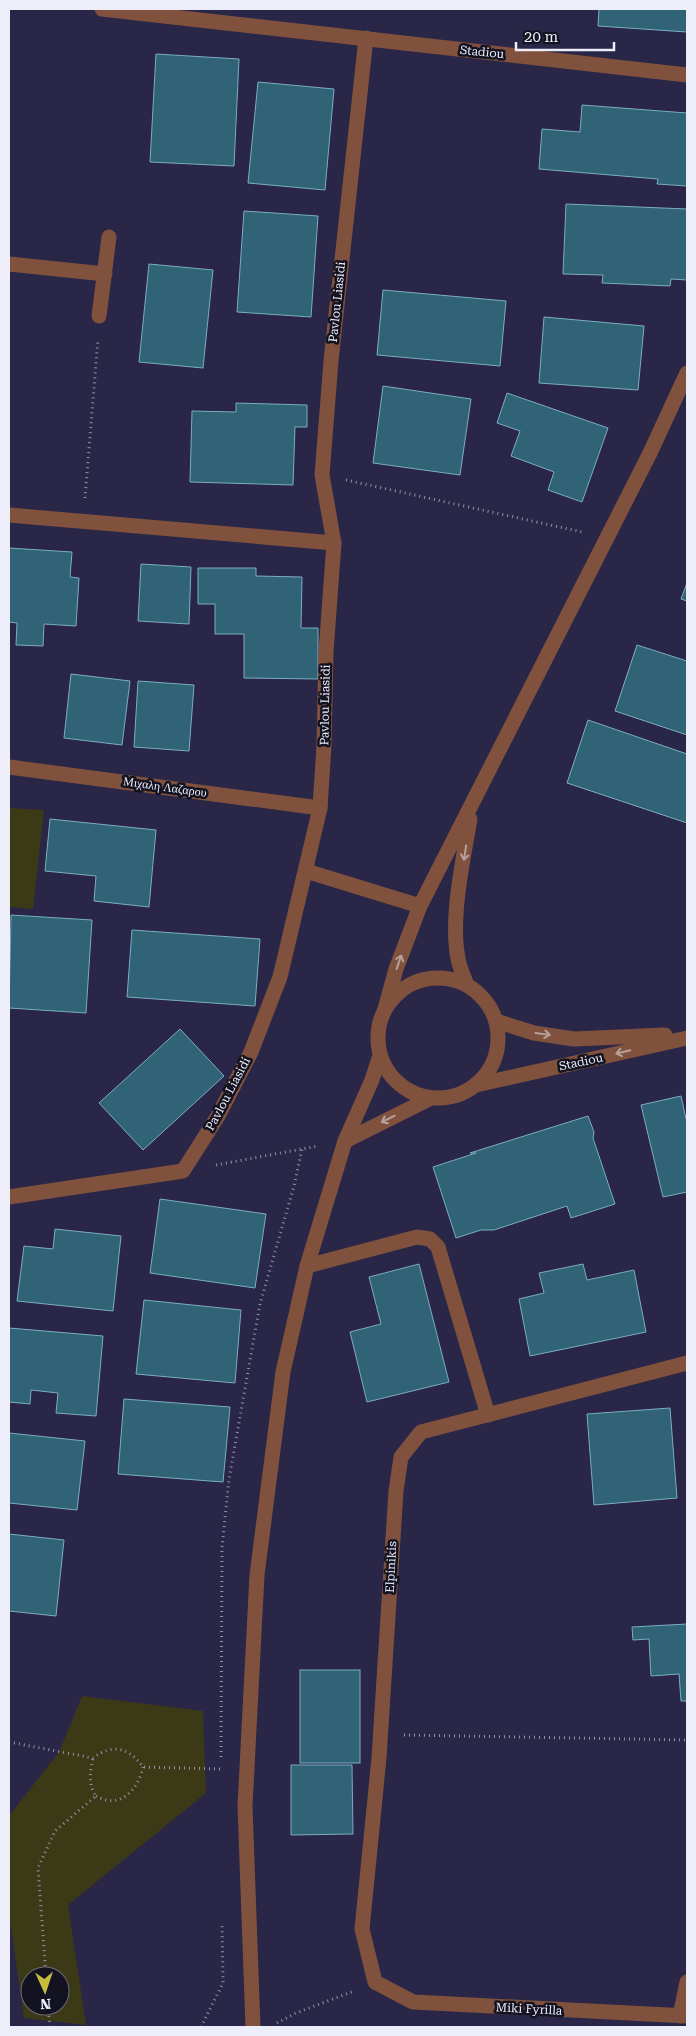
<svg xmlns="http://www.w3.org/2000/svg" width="696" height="2036" font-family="'Roboto Serif',serif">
<rect width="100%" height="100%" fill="#292647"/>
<g fill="#3c3917" fill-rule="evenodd">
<path d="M 9,808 L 44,810 L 33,909 L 9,907 Z"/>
<path d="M 82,1696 L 203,1711 L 206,1793 L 68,1905 L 86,2025 L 24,2018 L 9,1914 L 9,1816 L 59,1752 ZM 30,1976 L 60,1976 L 60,2006 L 30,2006 Z"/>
</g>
<g fill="#316376" stroke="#7cadc2">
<path d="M 599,9 L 687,9 L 687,32 L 598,26 Z"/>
<path d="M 156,54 L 239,59 L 234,166 L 150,162 Z"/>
<path d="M 258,82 L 334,89 L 325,190 L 248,183 Z"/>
<path d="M 582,105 L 687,113 L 687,186 L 657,184 L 658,179 L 539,169 L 542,129 L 580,132 Z"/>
<path d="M 566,204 L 687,209 L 687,280 L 671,279 L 670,286 L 602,283 L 603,275 L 563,274 Z"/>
<path d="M 244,211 L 318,216 L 311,317 L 237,312 Z"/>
<path d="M 149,264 L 213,270 L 203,368 L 139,362 Z"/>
<path d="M 383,290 L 506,301 L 500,366 L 377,355 Z"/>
<path d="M 544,317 L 644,326 L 638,390 L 539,383 Z"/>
<path d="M 383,386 L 471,399 L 460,475 L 373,463 Z"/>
<path d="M 507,393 L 608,428 L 582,502 L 548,490 L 554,472 L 511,456 L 520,431 L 497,423 Z"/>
<path d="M 236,403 L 307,405 L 307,427 L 295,427 L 293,485 L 190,482 L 192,411 L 236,412 Z"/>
<path d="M 9,548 L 72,552 L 70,577 L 79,578 L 76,626 L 44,624 L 43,646 L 16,645 L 17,623 L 9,622 Z"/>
<path d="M 141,564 L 191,567 L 189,624 L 138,621 Z"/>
<path d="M 198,568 L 256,568 L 256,576 L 302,577 L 301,628 L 318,628 L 318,679 L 244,678 L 244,634 L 215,634 L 215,604 L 198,604 Z"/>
<path d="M 687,583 L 687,601 L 681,599 Z"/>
<path d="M 637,645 L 687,661 L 687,735 L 615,711 Z"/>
<path d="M 71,674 L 130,681 L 122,745 L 64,738 Z"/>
<path d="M 138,681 L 194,685 L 189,751 L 134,747 Z"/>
<path d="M 588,720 L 687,754 L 687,823 L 567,783 Z"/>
<path d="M 50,819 L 156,830 L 149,907 L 94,901 L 96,876 L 45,871 Z"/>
<path d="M 11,915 L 92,920 L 86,1013 L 9,1008 Z"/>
<path d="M 132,930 L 260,939 L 255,1006 L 127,997 Z"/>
<path d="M 180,1029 L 224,1076 L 143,1150 L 99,1103 Z"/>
<path d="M 681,1096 L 686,1119 L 687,1119 L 687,1192 L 663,1197 L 641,1105 Z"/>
<path d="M 588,1116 L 594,1132 L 593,1138 L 615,1204 L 571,1218 L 567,1206 L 494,1230 L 481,1230 L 456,1238 L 433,1167 L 476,1153 L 470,1153 Z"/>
<path d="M 160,1199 L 266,1214 L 255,1288 L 150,1273 Z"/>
<path d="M 55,1229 L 121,1236 L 113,1311 L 17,1301 L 24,1246 L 53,1249 Z"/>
<path d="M 419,1264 L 449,1382 L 367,1402 L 350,1332 L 381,1324 L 369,1277 Z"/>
<path d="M 583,1264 L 587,1280 L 634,1270 L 646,1332 L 530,1356 L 519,1299 L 544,1293 L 539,1273 Z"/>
<path d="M 144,1300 L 241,1310 L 235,1383 L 136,1374 Z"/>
<path d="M 9,1328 L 103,1336 L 96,1416 L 56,1413 L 58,1393 L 31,1390 L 30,1404 L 9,1402 Z"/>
<path d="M 124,1399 L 230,1407 L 223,1482 L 118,1474 Z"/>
<path d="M 670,1408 L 677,1498 L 594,1505 L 587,1414 Z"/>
<path d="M 9,1433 L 85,1441 L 77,1510 L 9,1503 Z"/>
<path d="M 9,1534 L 64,1540 L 56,1616 L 9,1611 Z"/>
<path d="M 687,1624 L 687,1701 L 681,1701 L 679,1674 L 651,1676 L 649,1639 L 633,1640 L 632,1627 Z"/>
<rect x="300" y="1670" width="60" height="93"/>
<path d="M 291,1765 L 352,1765 L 353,1834 L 291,1835 Z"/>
</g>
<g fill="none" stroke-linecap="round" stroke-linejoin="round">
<g stroke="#9492a9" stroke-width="3" stroke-dasharray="1 4" stroke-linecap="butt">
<path d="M 346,480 L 582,532"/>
<path d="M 85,498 L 98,339"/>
<path d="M 216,1165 L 318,1146"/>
<path d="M 404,1735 L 687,1740"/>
<path d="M 9,1742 L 93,1758 C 113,1743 129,1748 143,1767 L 224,1769"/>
<path d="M 221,1757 L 222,1548 L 229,1479 L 260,1304 L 294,1186 L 302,1149"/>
<path d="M 96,1796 C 120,1810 138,1790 143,1767"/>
<path d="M 46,1976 L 38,1868 L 55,1831 L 96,1796 C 88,1785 90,1771 93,1758"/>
<path d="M 48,2006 L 50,2027"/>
<path d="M 277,2023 L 296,2013 L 354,1991"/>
<path d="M 201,2027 L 223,1983 L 222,1923"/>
</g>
<g stroke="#80523d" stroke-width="15">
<path d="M 102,9 L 687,75"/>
<path d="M 9,264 L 105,274"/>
<path d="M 99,316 L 109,237"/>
<path d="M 9,515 L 334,543"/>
<path d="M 9,767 L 320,808"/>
<path d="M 306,871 L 420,906"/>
<circle cx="438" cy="1038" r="60"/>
<path d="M 467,985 C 464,978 461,970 459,963 C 449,922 463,861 470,819"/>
<path d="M 385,1009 L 396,969 L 420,906 L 650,453 L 687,373"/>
<path d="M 496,1021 L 534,1033 L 574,1039 L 665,1035"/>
<path d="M 476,1085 L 687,1038"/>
<path d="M 345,1141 L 431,1098"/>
<path d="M 9,1197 L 183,1171 L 218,1116 L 251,1052 L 280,977 L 320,808 L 324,745 L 326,652 L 334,543 L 322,475 L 331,361 L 366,38"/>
<path d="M 307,1266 L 417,1237 L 430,1239 L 438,1247 L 488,1415"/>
<path d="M 687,1363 L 421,1432 L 401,1457 L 396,1491 L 379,1758 L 362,1929 L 375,1982 L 413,2002 L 687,2016"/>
<path d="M 680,2016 L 687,1982"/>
<path d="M 253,2027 L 245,1806 L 257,1575 L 283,1372 L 307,1266 L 345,1141 L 372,1080 L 380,1055"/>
</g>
</g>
<defs><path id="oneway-shaft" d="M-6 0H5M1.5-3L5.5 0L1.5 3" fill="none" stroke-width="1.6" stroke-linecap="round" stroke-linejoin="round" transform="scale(1.25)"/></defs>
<g stroke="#b7a09c">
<use href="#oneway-shaft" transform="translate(465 853) rotate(99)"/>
<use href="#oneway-shaft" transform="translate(399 962) rotate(-71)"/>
<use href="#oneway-shaft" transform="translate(543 1034) rotate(8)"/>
<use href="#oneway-shaft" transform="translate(623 1052) rotate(167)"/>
<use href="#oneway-shaft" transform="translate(388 1119) rotate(154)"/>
</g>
<g text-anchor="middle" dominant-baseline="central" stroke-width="5" stroke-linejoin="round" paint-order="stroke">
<g font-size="12" fill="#eeeefb" stroke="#121221">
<text transform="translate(482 52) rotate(6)">Stadiou</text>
<text transform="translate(337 302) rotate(-84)">Pavlou Liasidi</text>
<text transform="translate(325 705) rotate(-89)">Pavlou Liasidi</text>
<text transform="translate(165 787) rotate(8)">Μιχαλη Λαζαρου</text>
<text transform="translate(581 1062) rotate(-12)">Stadiou</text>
<text transform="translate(228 1094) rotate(-62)">Pavlou Liasidi</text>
<text transform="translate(391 1567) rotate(-87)">Elpinikis</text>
<text transform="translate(529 2009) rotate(3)">Miki Fyrilla</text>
</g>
</g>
<rect width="696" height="2036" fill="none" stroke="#eeeefb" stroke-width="20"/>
<g transform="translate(45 1991) rotate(177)"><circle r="24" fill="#121221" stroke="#6a6a78"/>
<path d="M0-4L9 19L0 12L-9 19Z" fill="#c5bc3d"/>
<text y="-8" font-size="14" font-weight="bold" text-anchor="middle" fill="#eeeefb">N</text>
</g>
<path d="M516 42v8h98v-8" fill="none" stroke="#eeeefb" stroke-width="2.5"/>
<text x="524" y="42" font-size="15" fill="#eeeefb" stroke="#121221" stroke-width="4" paint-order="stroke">20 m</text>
</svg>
